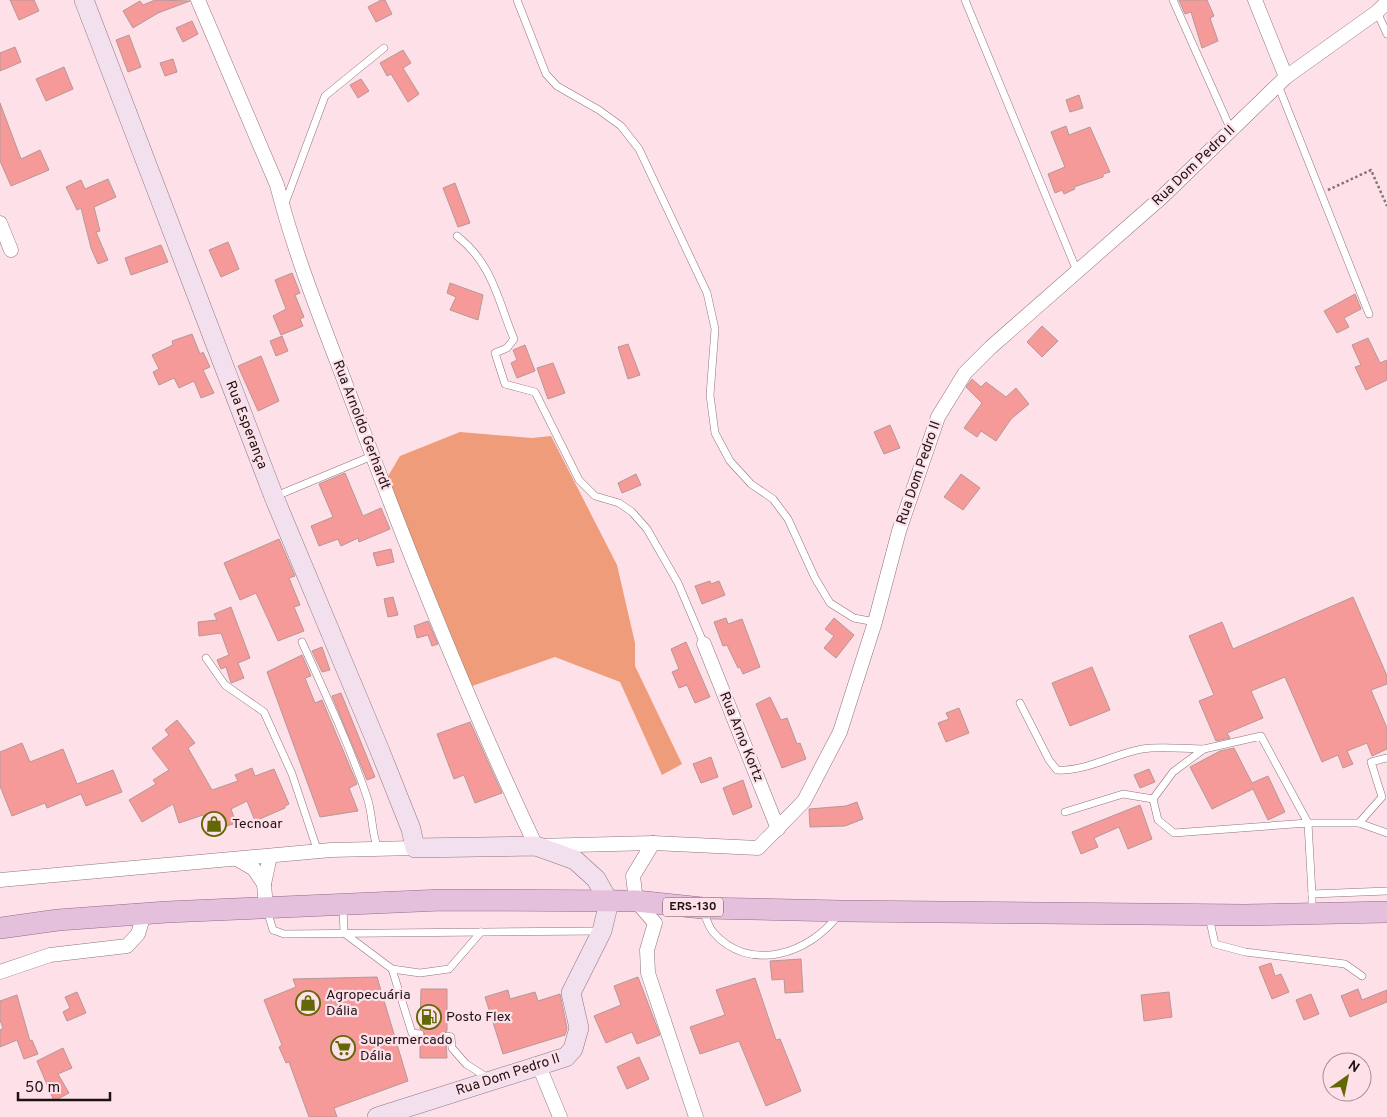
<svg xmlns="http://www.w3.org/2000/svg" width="1387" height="1117" font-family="Overpass,sans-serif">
<rect width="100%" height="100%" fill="#fee0e9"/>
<path fill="#ee9c79" d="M 460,432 L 532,438 L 551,436 L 617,565 L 635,643 L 635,666 L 682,764 L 662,775 L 620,682 L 555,657 L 472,686 L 387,478 L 400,456 Z"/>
<g fill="#f59a98" stroke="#b59897">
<path d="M 10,0 L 34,0 L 39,11 L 19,20 Z"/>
<path d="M 155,0 L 190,1 L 158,13 L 133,28 L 123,11 L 140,1 L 143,5 Z"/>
<path d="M 381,0 L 385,0 L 392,14 L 376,22 L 368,7 Z"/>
<path d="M 1179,0 L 1207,0 L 1214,16 L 1210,18 L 1218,41 L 1202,48 L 1191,12 L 1185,14 Z"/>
<path d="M 192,21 L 198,34 L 183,42 L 176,28 Z"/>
<path d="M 129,35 L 141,67 L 128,72 L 116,40 Z"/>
<path d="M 15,47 L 21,62 L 0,71 L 0,53 Z"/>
<path d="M 403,50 L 411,63 L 403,68 L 419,94 L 408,102 L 391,74 L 387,76 L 380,63 Z"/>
<path d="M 173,59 L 177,72 L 165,76 L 160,63 Z"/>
<path d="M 64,67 L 73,89 L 46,101 L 36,79 Z"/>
<path d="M 361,79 L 369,91 L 358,98 L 350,85 Z"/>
<path d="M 1079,95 L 1083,108 L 1070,112 L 1066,100 Z"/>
<path d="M 0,103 L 21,159 L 40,150 L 49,170 L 11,186 L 0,161 Z"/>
<path d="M 1066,126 L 1069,135 L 1090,127 L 1110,172 L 1103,174 L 1103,177 L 1074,187 L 1075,189 L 1064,194 L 1062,190 L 1055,193 L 1048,174 L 1065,167 L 1051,132 Z"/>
<path d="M 108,179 L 116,197 L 94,207 L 100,231 L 96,232 L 108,260 L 98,264 L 91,248 L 81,208 L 77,210 L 66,187 L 81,180 L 85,189 Z"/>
<path d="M 455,183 L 470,223 L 458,227 L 443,188 Z"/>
<path d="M 228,242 L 239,269 L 221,277 L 209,250 Z"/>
<path d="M 161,245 L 168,262 L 131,275 L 125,258 Z"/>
<path d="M 292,273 L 300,293 L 295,295 L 304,317 L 300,319 L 303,326 L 281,335 L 273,316 L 286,309 L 275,280 Z"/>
<path d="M 450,283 L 483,295 L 478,320 L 450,310 L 456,297 L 447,293 Z"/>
<path d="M 1355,294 L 1361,309 L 1344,318 L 1349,327 L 1337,333 L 1324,311 Z"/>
<path d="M 1042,326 L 1058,341 L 1042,357 L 1027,342 Z"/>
<path d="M 192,334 L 200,354 L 203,352 L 210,367 L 203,370 L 214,393 L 201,398 L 194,381 L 179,388 L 174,378 L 159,385 L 153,372 L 159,369 L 152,355 L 173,345 L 172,341 Z"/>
<path d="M 282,336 L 288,351 L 276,356 L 270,341 Z"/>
<path d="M 1368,338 L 1380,363 L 1387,360 L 1387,380 L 1366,390 L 1355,367 L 1361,365 L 1352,345 Z"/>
<path d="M 628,344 L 640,375 L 628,379 L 618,347 Z"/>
<path d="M 525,345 L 535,371 L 517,378 L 511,363 L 517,360 L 513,350 Z"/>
<path d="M 261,356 L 279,401 L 258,411 L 238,366 Z"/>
<path d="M 553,363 L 565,393 L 548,399 L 537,368 Z"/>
<path d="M 972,379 L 981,387 L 986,382 L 1006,397 L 1016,388 L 1029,404 L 1011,419 L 996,441 L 981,431 L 977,437 L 964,428 L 982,403 L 966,387 Z"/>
<path d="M 890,425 L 900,448 L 884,454 L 874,432 Z"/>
<path d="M 345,473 L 363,516 L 381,508 L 390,529 L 359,542 L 358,538 L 341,546 L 338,539 L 319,546 L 311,526 L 333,517 L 319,484 Z"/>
<path d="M 636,474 L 641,485 L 622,493 L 618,483 Z"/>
<path d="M 961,474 L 980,488 L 963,510 L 944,497 Z"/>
<path d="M 279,539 L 295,576 L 289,578 L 300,605 L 294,607 L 304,631 L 278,641 L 256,593 L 240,600 L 224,563 Z"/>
<path d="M 391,549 L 394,562 L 377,566 L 373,553 Z"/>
<path d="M 710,581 L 711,584 L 719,581 L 725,595 L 702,604 L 695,586 Z"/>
<path d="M 393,597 L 398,615 L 388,617 L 384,599 Z"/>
<path d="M 1353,597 L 1387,676 L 1387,684 L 1371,690 L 1387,728 L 1387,749 L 1372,756 L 1367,743 L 1347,751 L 1353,764 L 1343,768 L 1338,755 L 1322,762 L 1285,677 L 1251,691 L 1263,718 L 1227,733 L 1230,738 L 1216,741 L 1199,701 L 1214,695 L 1189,636 L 1222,622 L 1233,649 Z"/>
<path d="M 231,607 L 250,658 L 238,663 L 244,678 L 231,683 L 226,667 L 221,669 L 217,660 L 229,655 L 221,633 L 199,636 L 198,622 L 217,620 L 214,614 Z"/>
<path d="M 726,618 L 728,624 L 742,619 L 760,667 L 743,674 L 740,667 L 738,668 L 727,645 L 723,646 L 714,622 Z"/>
<path d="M 834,618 L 854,635 L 836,658 L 824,648 L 834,636 L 825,629 Z"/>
<path d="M 428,621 L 438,644 L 432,646 L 428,635 L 417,638 L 414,626 Z"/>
<path d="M 686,642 L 710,697 L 695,703 L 687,685 L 679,688 L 672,672 L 679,669 L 671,649 Z"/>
<path d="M 322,647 L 330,670 L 322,672 L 312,651 Z"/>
<path d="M 302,655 L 311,676 L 305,678 L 315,703 L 322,700 L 355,779 L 357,784 L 349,788 L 358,811 L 320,817 L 267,672 Z"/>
<path d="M 1092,667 L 1110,710 L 1070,726 L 1052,683 Z"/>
<path d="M 341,693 L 375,777 L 367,780 L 332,696 Z"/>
<path d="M 770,697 L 781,720 L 787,718 L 797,744 L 800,743 L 806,759 L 782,768 L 756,704 Z"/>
<path d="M 959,708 L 969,733 L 946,742 L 938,723 L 949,719 L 946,713 Z"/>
<path d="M 177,720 L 195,743 L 188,748 L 212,790 L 238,781 L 235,775 L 252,768 L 255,776 L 274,769 L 289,804 L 285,806 L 285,808 L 255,821 L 247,801 L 231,809 L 236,823 L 224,827 L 225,830 L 209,835 L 203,815 L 179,823 L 173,804 L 142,822 L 129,800 L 156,784 L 153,780 L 169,770 L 152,748 L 169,735 L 165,730 Z"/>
<path d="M 470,722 L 502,793 L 475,803 L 464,775 L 454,779 L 437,734 Z"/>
<path d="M 22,743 L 30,762 L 63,749 L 77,784 L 113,770 L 122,792 L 86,806 L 81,794 L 47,808 L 45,803 L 12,816 L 0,786 L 0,752 Z"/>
<path d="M 1234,748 L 1252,783 L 1268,776 L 1285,812 L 1268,820 L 1253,789 L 1212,809 L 1190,767 L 1220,751 Z"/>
<path d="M 711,757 L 718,777 L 701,783 L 693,764 Z"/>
<path d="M 1149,769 L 1155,782 L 1140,788 L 1134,775 Z"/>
<path d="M 743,780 L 752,807 L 733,815 L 723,788 Z"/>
<path d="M 857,802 L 863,819 L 845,826 L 810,827 L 809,809 L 846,806 Z"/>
<path d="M 1140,805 L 1152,839 L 1128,849 L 1119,827 L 1094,838 L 1098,847 L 1081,854 L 1072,832 Z"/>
<path d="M 801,959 L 803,992 L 785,993 L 784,979 L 772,980 L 770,961 Z"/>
<path d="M 1271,963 L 1275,976 L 1281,974 L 1289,992 L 1272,999 L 1259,967 Z"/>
<path d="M 377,977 L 408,1081 L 334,1108 L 337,1117 L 309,1117 L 289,1062 L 286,1063 L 279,1047 L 282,1045 L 264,1000 L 296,987 L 293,979 Z"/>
<path d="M 638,977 L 660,1035 L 637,1044 L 632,1032 L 606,1043 L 594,1016 L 621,1005 L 614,986 Z"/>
<path d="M 755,978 L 776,1040 L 780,1039 L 801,1091 L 766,1106 L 739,1041 L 700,1054 L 690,1027 L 725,1015 L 716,990 Z"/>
<path d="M 421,989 L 447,989 L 447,1031 L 442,1035 L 446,1041 L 447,1058 L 420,1058 L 420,1039 L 425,1034 L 420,1029 Z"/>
<path d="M 1358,989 L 1362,1000 L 1387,990 L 1387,1002 L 1350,1017 L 1341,996 Z"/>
<path d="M 508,990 L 510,999 L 535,992 L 538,1001 L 560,994 L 567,1028 L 565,1035 L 503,1054 L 485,997 Z"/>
<path d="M 77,992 L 86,1013 L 67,1021 L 63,1012 L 70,1008 L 65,997 Z"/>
<path d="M 1169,992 L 1172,1017 L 1144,1021 L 1141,995 Z"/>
<path d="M 1311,994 L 1319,1014 L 1304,1020 L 1296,1000 Z"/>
<path d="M 17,995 L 30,1041 L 32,1040 L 38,1054 L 24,1059 L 17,1040 L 0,1047 L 0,1030 L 3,1028 L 0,1020 L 0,1001 Z"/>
<path d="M 63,1048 L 72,1068 L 58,1074 L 69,1093 L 54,1101 L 37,1061 Z"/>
<path d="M 639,1057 L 649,1079 L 627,1089 L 617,1067 Z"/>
</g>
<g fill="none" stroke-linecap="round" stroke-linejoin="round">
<defs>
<g id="lane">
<path d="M 517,0 L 546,74 L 557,86 L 599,110 L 621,126 L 639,149 L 707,293 L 715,329 L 710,395 L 715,433 L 730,461 L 751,484 L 773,499 L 788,519 L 815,578 L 830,603 L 854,618 L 875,622"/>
<path d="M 965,0 L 1077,271"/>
<path d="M 1173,0 L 1231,130"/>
<path d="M 1377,12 L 1387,34"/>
<path d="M 1278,85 L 1369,314"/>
<path d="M 284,206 L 325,96 L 384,48"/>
<path d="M 457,236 C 493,264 498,301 514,339 L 507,348 L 495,353 L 505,384 L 535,392 L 579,480 L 595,496 L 619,503 L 632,512 L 647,529 L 678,583 L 704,644"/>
<path d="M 276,496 L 372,456"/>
<path d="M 302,642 C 325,693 349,744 367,797 C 373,814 371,832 378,849"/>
<path d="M 206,658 L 225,685 L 264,712 L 292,774 L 318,852"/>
<path d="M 1020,703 L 1049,760 L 1057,770 C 1085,772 1114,754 1142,749 C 1162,746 1184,749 1204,749"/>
<path d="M 1065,812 L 1123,794 L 1153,799"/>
<path d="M 1359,823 L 1387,833"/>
<path d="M 1312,894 L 1308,823 L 1261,736 L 1204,749 L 1173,772 L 1153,799 L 1158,820 L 1174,833 L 1308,823 L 1359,823 L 1382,797 L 1371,762 L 1387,758"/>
<path d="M 343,907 L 344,933 L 392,969 L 412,1033 L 420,1034"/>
<path d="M 267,910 L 273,930 L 284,934 L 599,931"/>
<path d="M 703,911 C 706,917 708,926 713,932 C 749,974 810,954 839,914"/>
<path d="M 1312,911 L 1312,894 L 1387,891"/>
<path d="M 1209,917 L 1215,944 L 1245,952 L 1345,964 L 1362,976"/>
<path d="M 392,969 L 420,973 L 449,969 L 481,932"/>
<path d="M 447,1036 L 451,1037 L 452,1048 L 466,1064 L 488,1078"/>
</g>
<g id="street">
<path d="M 198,0 L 277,185 C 297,264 330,341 358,417 C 412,562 470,707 536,846 L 653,843 L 758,848 L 804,801 L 840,732 L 875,622 L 899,531 L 938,417 L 965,373 L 991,347 L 1162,197 L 1286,77 L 1377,12 L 1387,2"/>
<path d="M 1255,0 L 1286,77"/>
<path d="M 0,223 L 11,250"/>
<path d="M 704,644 L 778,829"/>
<path d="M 653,843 L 633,876 L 636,901 L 655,923 L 647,950 L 648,973 L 696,1117"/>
<path d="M 237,859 L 254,869 L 264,884"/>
<path d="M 0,880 L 331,850 L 415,848"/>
<path d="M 266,908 L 264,884 L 270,856"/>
<path d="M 0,972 L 50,955 L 127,946 L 138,934 L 144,914"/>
<path d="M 539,1066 L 560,1117"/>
</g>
<path id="secondary" d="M 84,0 L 274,497 L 380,751 L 411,829 L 415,848 L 536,846 L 575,860 L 596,879 L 609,902 L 602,931 L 571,993 L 579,1028 L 573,1049 L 566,1057 L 377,1117"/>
<path id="primary" d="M 0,928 L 58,920 L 167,912 L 442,900 L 636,901 L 702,908 L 841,911 L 1244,915 L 1387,912"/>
</defs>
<use href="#lane" stroke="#8f747c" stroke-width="8"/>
<use href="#street" stroke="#8f747c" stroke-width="15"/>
<use href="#secondary" stroke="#8f747c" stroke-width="20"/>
<use href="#primary" stroke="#946888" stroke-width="22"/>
<path stroke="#857278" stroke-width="2.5" stroke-dasharray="2.5 2.5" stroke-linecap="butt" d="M 1328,190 L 1371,170 L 1387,206"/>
<use href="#lane" stroke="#fff" stroke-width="7"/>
<use href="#street" stroke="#fff" stroke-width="14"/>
<use href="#secondary" stroke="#f2e0ee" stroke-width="19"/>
<use href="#primary" stroke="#e5c0dc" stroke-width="21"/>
</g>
<defs>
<symbol id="shop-ring" viewBox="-11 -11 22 22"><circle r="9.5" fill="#fee0e9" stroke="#636806" stroke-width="1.5"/><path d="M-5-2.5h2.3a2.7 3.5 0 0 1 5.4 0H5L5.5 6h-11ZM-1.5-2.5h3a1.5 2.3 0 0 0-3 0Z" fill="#636806"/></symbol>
<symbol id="fuel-ring" viewBox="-11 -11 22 22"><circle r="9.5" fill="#fee0e9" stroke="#636806" stroke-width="1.5"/><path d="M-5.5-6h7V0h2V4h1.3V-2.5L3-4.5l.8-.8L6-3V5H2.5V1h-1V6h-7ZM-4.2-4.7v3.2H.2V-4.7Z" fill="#636806"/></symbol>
<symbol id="supermarket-ring" viewBox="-11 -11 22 22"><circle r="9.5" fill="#fee0e9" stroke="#636806" stroke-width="1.5"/><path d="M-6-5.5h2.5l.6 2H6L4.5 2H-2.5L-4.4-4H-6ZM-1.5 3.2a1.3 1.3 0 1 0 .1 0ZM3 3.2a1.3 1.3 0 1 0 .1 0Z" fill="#636806"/></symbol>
</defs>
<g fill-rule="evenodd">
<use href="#shop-ring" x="200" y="810" width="28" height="28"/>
<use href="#shop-ring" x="294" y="989" width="28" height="28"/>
<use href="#fuel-ring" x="415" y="1003" width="28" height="28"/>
<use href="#supermarket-ring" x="329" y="1034" width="28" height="28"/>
</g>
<g text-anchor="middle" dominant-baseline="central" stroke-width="4.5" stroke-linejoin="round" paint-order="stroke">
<rect fill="#fee0e9" stroke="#605055" stroke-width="1" x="663" y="897.5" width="60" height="19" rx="4"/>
<g font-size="12" font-weight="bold" fill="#1d1316">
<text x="693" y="907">ERS-130</text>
</g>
<g font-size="14" fill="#1d1316" stroke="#fee0e9">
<text transform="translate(1194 166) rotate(-44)">Rua Dom Pedro II</text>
<text transform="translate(246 425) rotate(69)">Rua Esperança</text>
<text transform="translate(361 425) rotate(69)">Rua Arnoldo Gerhardt</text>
<text transform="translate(919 473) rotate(-71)">Rua Dom Pedro II</text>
<text transform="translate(741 737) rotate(68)">Rua Arno Kortz</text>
<text transform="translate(508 1075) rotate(-18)">Rua Dom Pedro II</text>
</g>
<g font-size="14" fill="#1d1316" stroke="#fee0e9" text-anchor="start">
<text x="232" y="824">Tecnoar</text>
<text x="326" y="995">Agropecuária<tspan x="326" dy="16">Dália</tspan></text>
<text x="446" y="1017">Posto Flex</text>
<text x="360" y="1040">Supermercado<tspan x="360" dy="16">Dália</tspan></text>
</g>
</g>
<g transform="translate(1347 1077) rotate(33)"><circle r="24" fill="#fee0e9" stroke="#a48e95"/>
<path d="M0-4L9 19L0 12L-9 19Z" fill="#636806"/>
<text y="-8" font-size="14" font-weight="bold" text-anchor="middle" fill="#1d1316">N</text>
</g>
<path d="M18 1092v8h92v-8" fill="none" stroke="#1d1316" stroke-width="2.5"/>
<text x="25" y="1092" font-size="15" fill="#1d1316" stroke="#fee0e9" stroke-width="4" paint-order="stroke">50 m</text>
</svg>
